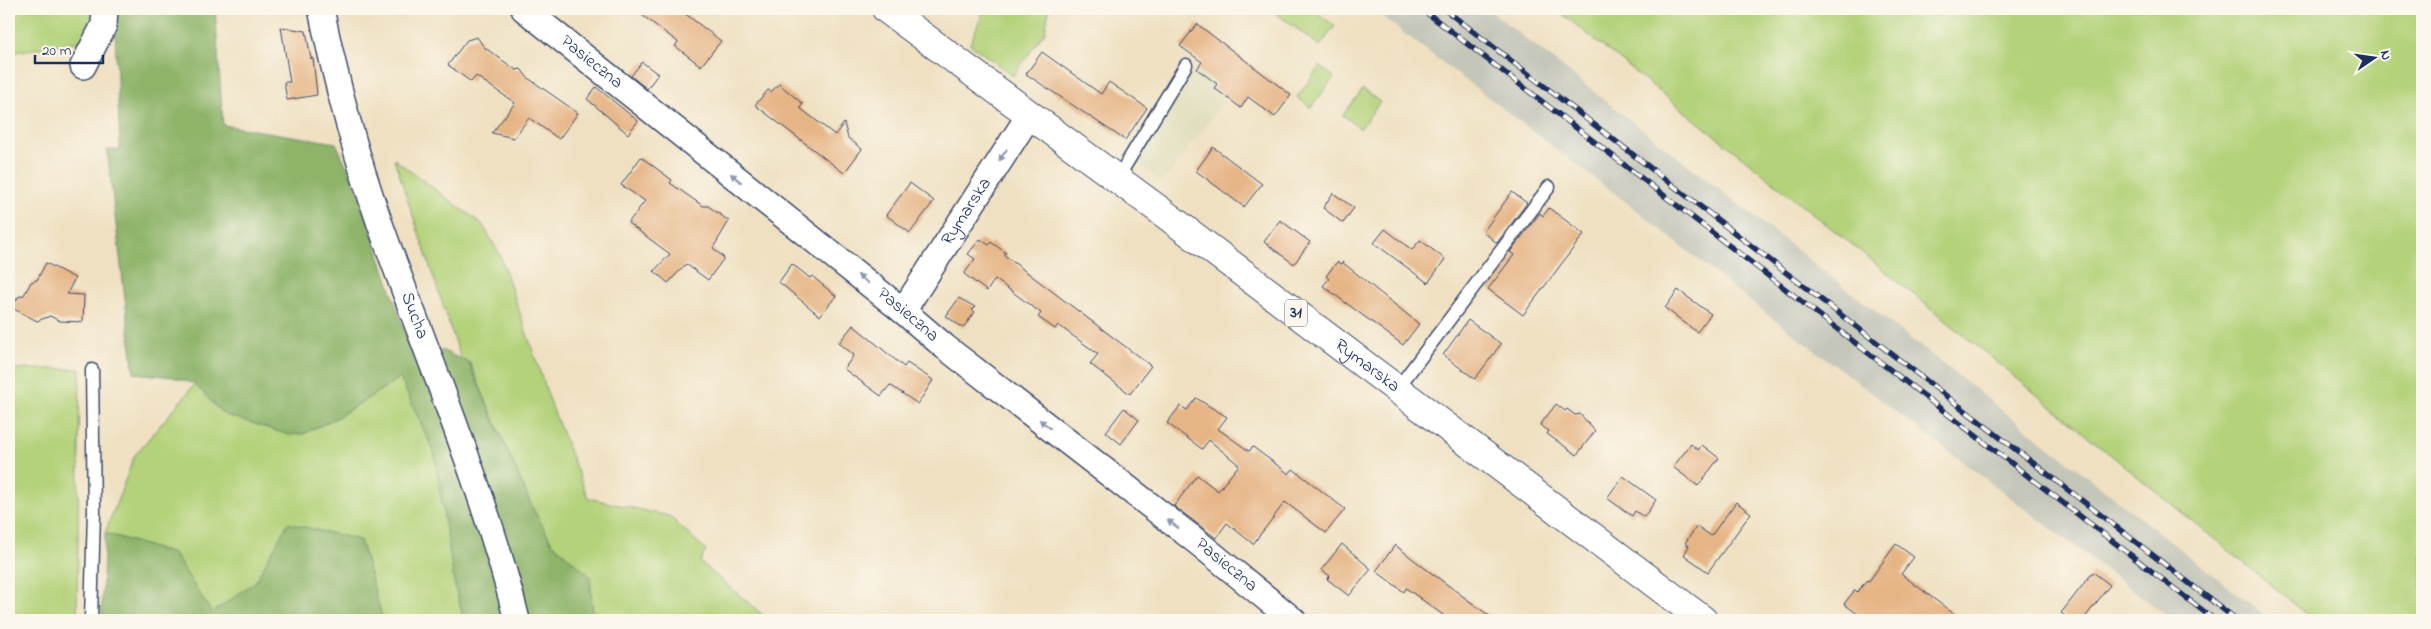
<svg xmlns="http://www.w3.org/2000/svg" width="2431" height="629" font-family="'Indie Flower',sans-serif">
<rect width="100%" height="100%" fill="#fbf7ec"/>
<filter id="ink" filterUnits="userSpaceOnUse"><feTurbulence type="fractalNoise" baseFrequency=".02" numOctaves="2"/><feDisplacementMap in="SourceGraphic" scale="10" xChannelSelector="R" yChannelSelector="G"/><feConvolveMatrix kernelMatrix="1 2 1 2 8 2 1 2 1" color-interpolation-filters="sRGB"/></filter>
<filter id="wash" filterUnits="userSpaceOnUse"><feTurbulence type="fractalNoise" baseFrequency=".0096" numOctaves="4" result="noise"/><feDisplacementMap in="SourceGraphic" scale="20" xChannelSelector="R" yChannelSelector="G"/><feGaussianBlur stdDeviation="1.12" result="paint"/><feColorMatrix in="noise" values="0 0 0 0 0 0 0 0 0 0 0 0 0 0 0 0 0 1.4 0 .05"/><feComposite in="paint" operator="in"/></filter>
<g filter="url(#wash)">
<rect width="100%" height="100%" fill="#efe0c1"/>
<path fill="#e0ddbb" d="M 1209,67 L 1227,97 L 1162,183 L 1134,161 L 1184,75 L 1197,69 L 1204,74 Z"/>
<path fill="#c4c6b9" d="M 1372,9 L 1488,9 L 2271,620 L 2163,620 L 2166,615 L 1743,296 L 1643,215 Z"/>
<g fill="#b3d279" stroke="#67806c">
<path d="M 9,9 L 99,9 L 88,40 L 9,53 Z"/>
<path d="M 984,9 L 1049,9 L 1045,32 L 1013,76 L 970,44 Z"/>
<path d="M 1270,9 L 1312,9 L 1335,26 L 1320,46 Z"/>
<path d="M 1556,9 L 2422,9 L 2422,620 L 2314,620 L 1870,259 Z"/>
<path d="M 1320,66 L 1334,77 L 1311,108 L 1297,97 Z"/>
<path d="M 1363,89 L 1380,102 L 1360,129 L 1343,115 Z"/>
<path d="M 394,159 L 482,224 L 500,255 L 552,407 L 588,498 L 669,516 L 706,550 L 700,562 L 769,620 L 593,620 L 590,576 L 552,543 L 532,507 L 470,363 L 461,359 Z"/>
<path d="M 9,369 L 80,369 L 77,620 L 9,620 Z"/>
<path d="M 400,378 L 434,452 L 455,587 L 464,620 L 383,620 L 360,540 L 288,524 L 255,582 L 212,614 L 174,554 L 105,533 L 135,455 L 195,384 L 223,414 L 303,434 L 336,418 Z"/>
</g>
<g fill="#8eb469" stroke="#547264">
<path d="M 114,9 L 215,9 L 223,125 L 336,143 L 359,193 L 416,366 L 442,350 L 469,363 L 532,507 L 552,543 L 590,576 L 593,620 L 464,620 L 455,587 L 434,452 L 400,378 L 336,418 L 303,434 L 289,435 L 223,414 L 195,384 L 173,377 L 134,373 L 107,150 L 120,150 Z"/>
<path d="M 288,523 L 360,540 L 383,620 L 101,620 L 105,533 L 174,554 L 212,613 L 255,582 Z"/>
</g>
<g id="blocks">
<g fill="#e6b586">
<path d="M 634,9 L 679,9 L 721,41 L 701,66 L 675,46 L 678,42 Z"/>
<path d="M 1197,24 L 1291,95 L 1275,117 L 1248,97 L 1241,108 L 1214,88 L 1217,84 L 1197,69 L 1202,62 L 1180,46 Z"/>
<path d="M 281,27 L 306,31 L 311,59 L 313,58 L 317,95 L 287,100 L 284,82 L 290,82 Z"/>
<path d="M 477,37 L 484,47 L 516,70 L 521,69 L 528,78 L 578,113 L 559,139 L 529,118 L 514,138 L 492,133 L 515,103 L 476,76 L 471,82 L 448,65 L 467,40 Z"/>
<path d="M 1042,52 L 1101,94 L 1109,82 L 1147,108 L 1125,140 L 1026,74 Z"/>
<path d="M 642,62 L 658,74 L 647,89 L 631,76 Z"/>
<path d="M 779,84 L 803,104 L 800,108 L 835,135 L 844,123 L 848,138 L 862,149 L 844,173 L 755,105 L 768,90 L 771,92 Z"/>
<path d="M 596,87 L 638,121 L 628,134 L 587,99 Z"/>
<path d="M 1213,147 L 1262,184 L 1244,207 L 1196,171 Z"/>
<path d="M 641,157 L 672,180 L 670,183 L 703,206 L 708,206 L 729,221 L 713,248 L 724,258 L 708,280 L 686,264 L 668,283 L 654,271 L 670,254 L 628,223 L 645,201 L 621,185 Z"/>
<path d="M 910,183 L 934,201 L 910,233 L 886,215 Z"/>
<path d="M 1512,192 L 1527,203 L 1497,243 L 1483,232 Z"/>
<path d="M 1333,193 L 1354,208 L 1343,223 L 1323,208 Z"/>
<path d="M 1549,208 L 1584,234 L 1523,315 L 1488,289 L 1514,255 L 1510,252 L 1540,213 L 1543,216 Z"/>
<path d="M 1280,220 L 1310,242 L 1294,264 L 1264,242 Z"/>
<path d="M 1385,229 L 1412,250 L 1420,240 L 1445,259 L 1428,283 L 1374,243 Z"/>
<path d="M 980,239 L 989,245 L 991,242 L 1006,253 L 1004,255 L 1151,366 L 1130,394 L 1090,364 L 1098,354 L 1058,325 L 1055,329 L 1038,317 L 1041,313 L 995,279 L 987,291 L 964,274 L 975,259 L 968,254 Z"/>
<path d="M 1337,262 L 1340,264 L 1342,262 L 1419,324 L 1403,345 L 1323,286 L 1329,279 L 1326,276 Z"/>
<path d="M 46,263 L 75,278 L 67,294 L 84,295 L 83,322 L 60,321 L 50,316 L 37,321 L 12,308 L 18,297 L 24,295 L 31,282 L 37,280 Z"/>
<path d="M 792,264 L 810,278 L 812,276 L 836,296 L 820,316 L 779,282 Z"/>
<path d="M 1678,290 L 1711,314 L 1697,332 L 1665,308 Z"/>
<path d="M 959,298 L 975,307 L 972,310 L 975,312 L 963,328 L 946,316 Z"/>
<path d="M 1468,320 L 1501,344 L 1475,379 L 1443,355 Z"/>
<path d="M 853,325 L 904,367 L 907,363 L 933,380 L 918,404 L 890,385 L 881,396 L 844,369 L 854,355 L 839,343 Z"/>
<path d="M 1196,398 L 1227,417 L 1218,429 L 1249,451 L 1253,447 L 1289,474 L 1293,469 L 1345,509 L 1326,533 L 1285,502 L 1253,544 L 1227,523 L 1216,538 L 1174,506 L 1197,475 L 1218,491 L 1239,465 L 1209,440 L 1202,449 L 1167,423 L 1180,406 L 1187,410 Z"/>
<path d="M 1556,404 L 1565,411 L 1567,409 L 1575,415 L 1580,414 L 1595,431 L 1577,455 L 1547,434 L 1549,431 L 1540,425 Z"/>
<path d="M 1124,408 L 1139,420 L 1121,444 L 1106,432 Z"/>
<path d="M 1691,444 L 1698,450 L 1702,445 L 1719,458 L 1698,486 L 1673,467 Z"/>
<path d="M 1623,476 L 1656,500 L 1644,517 L 1635,511 L 1632,516 L 1607,498 Z"/>
<path d="M 1736,502 L 1751,513 L 1708,572 L 1684,555 L 1689,546 L 1685,543 L 1697,526 L 1711,536 Z"/>
<path d="M 1342,544 L 1371,569 L 1349,596 L 1327,579 L 1330,576 L 1321,570 Z"/>
<path d="M 1896,544 L 1914,557 L 1901,574 L 1962,620 L 1866,620 L 1844,604 L 1855,590 L 1857,592 L 1867,580 L 1869,581 Z"/>
<path d="M 1395,545 L 1422,566 L 1495,620 L 1450,620 L 1406,588 L 1404,592 L 1376,571 Z"/>
<path d="M 2093,572 L 2110,585 L 2083,620 L 2071,620 L 2061,613 Z"/>
</g>
</g>
</g>
<g filter="url(#ink)">
<use href="#blocks" fill-opacity="0" stroke="#3b4a6d" stroke-width="1"/>
<g fill="none" stroke-linecap="round" stroke-linejoin="round">
<defs>
<g id="service">
<path d="M 1117,179 L 1186,65"/>
<path d="M 1397,389 L 1549,187"/>
<path d="M 91,620 L 94,512 L 92,370"/>
</g>
<g id="minor">
<path id="s1" d="M 321,9 C 336,82 355,153 380,224 C 427,356 483,484 517,620"/>
<path id="s2" d="M 524,9 L 903,311 L 945,347 L 1196,541 L 1293,620"/>
<path d="M 83,66 L 104,25 L 105,9"/>
<path id="s3" d="M 903,311 L 1030,114"/>
</g>
<g id="primary">
<path id="s4" d="M 886,9 L 1158,209 L 1703,620"/>
</g>
</defs>
<use href="#service" stroke="#3b4a6d" stroke-width="15"/>
<use href="#minor" stroke="#3b4a6d" stroke-width="28"/>
<use href="#primary" stroke="#3b4a6d" stroke-width="30"/>
<use href="#service" stroke="#fff" stroke-width="12"/>
<use href="#minor" stroke="#fff" stroke-width="25"/>
<use href="#primary" stroke="#fff" stroke-width="28"/>
<defs>
<g id="rail">
<path d="M 1422,9 L 2215,620"/>
<path d="M 1444,9 L 2237,620"/>
</g>
</defs>
<use href="#rail" stroke="#1b2f5e" stroke-width="5.5"/>
<use href="#rail" stroke="#fbf7ec" stroke-width="4" stroke-dasharray="11" stroke-linecap="butt"/>
</g>
<defs><path id="oneway-solid" d="M-6-.8H1V-3.2L6.5 0L1 3.2V.8H-6Z" transform="scale(1.25)"/></defs>
<g fill="#8d97ae">
<use href="#oneway-solid" transform="translate(1003 155) rotate(123)"/>
<use href="#oneway-solid" transform="translate(736 178) rotate(-141)"/>
<use href="#oneway-solid" transform="translate(863 279) rotate(-141)"/>
<use href="#oneway-solid" transform="translate(1045 424) rotate(-142)"/>
<use href="#oneway-solid" transform="translate(1173 524) rotate(-142)"/>
</g>
</g>
<g text-anchor="middle" dominant-baseline="central" stroke-width="4.5" stroke-linejoin="round" paint-order="stroke">
<rect fill="#fbf7ec" stroke="#5e6b89" stroke-width="1" x="1285" y="299.5" width="22" height="27" rx="4"/>
<g font-size="16" font-weight="bold" fill="#1b2f5e">
<text x="1296" y="313">31</text>
</g>
<g font-size="18" fill="#1b2f5e" stroke="#fbf7ec">
<text stroke="none"><textPath href="#s2" startOffset="86">Pasieczna</textPath></text>
<text stroke="none"><textPath href="#s3" startOffset="118">Rymarska</textPath></text>
<text stroke="none"><textPath href="#s1" startOffset="321">Sucha</textPath></text>
<text stroke="none"><textPath href="#s2" startOffset="491">Pasieczna</textPath></text>
<text stroke="none"><textPath href="#s4" startOffset="599">Rymarska</textPath></text>
<text stroke="none"><textPath href="#s2" startOffset="896">Pasieczna</textPath></text>
</g>
</g>
<rect width="2431" height="629" fill="none" stroke="#fbf7ec" stroke-width="30"/>
<g transform="translate(2374 58) rotate(77)" stroke="#fbf7ec" stroke-width="4" paint-order="stroke">
<path d="M0-4L9 19L0 12L-9 19Z" fill="#1b2f5e"/>
<text y="-8" font-size="14" font-weight="bold" text-anchor="middle" fill="#1b2f5e">N</text>
</g>
<path d="M35 55v8h68v-8" fill="none" stroke="#1b2f5e" stroke-width="2.5"/>
<text x="42" y="55" font-size="15" fill="#1b2f5e" stroke="#fbf7ec" stroke-width="4" paint-order="stroke">20 m</text>
</svg>
